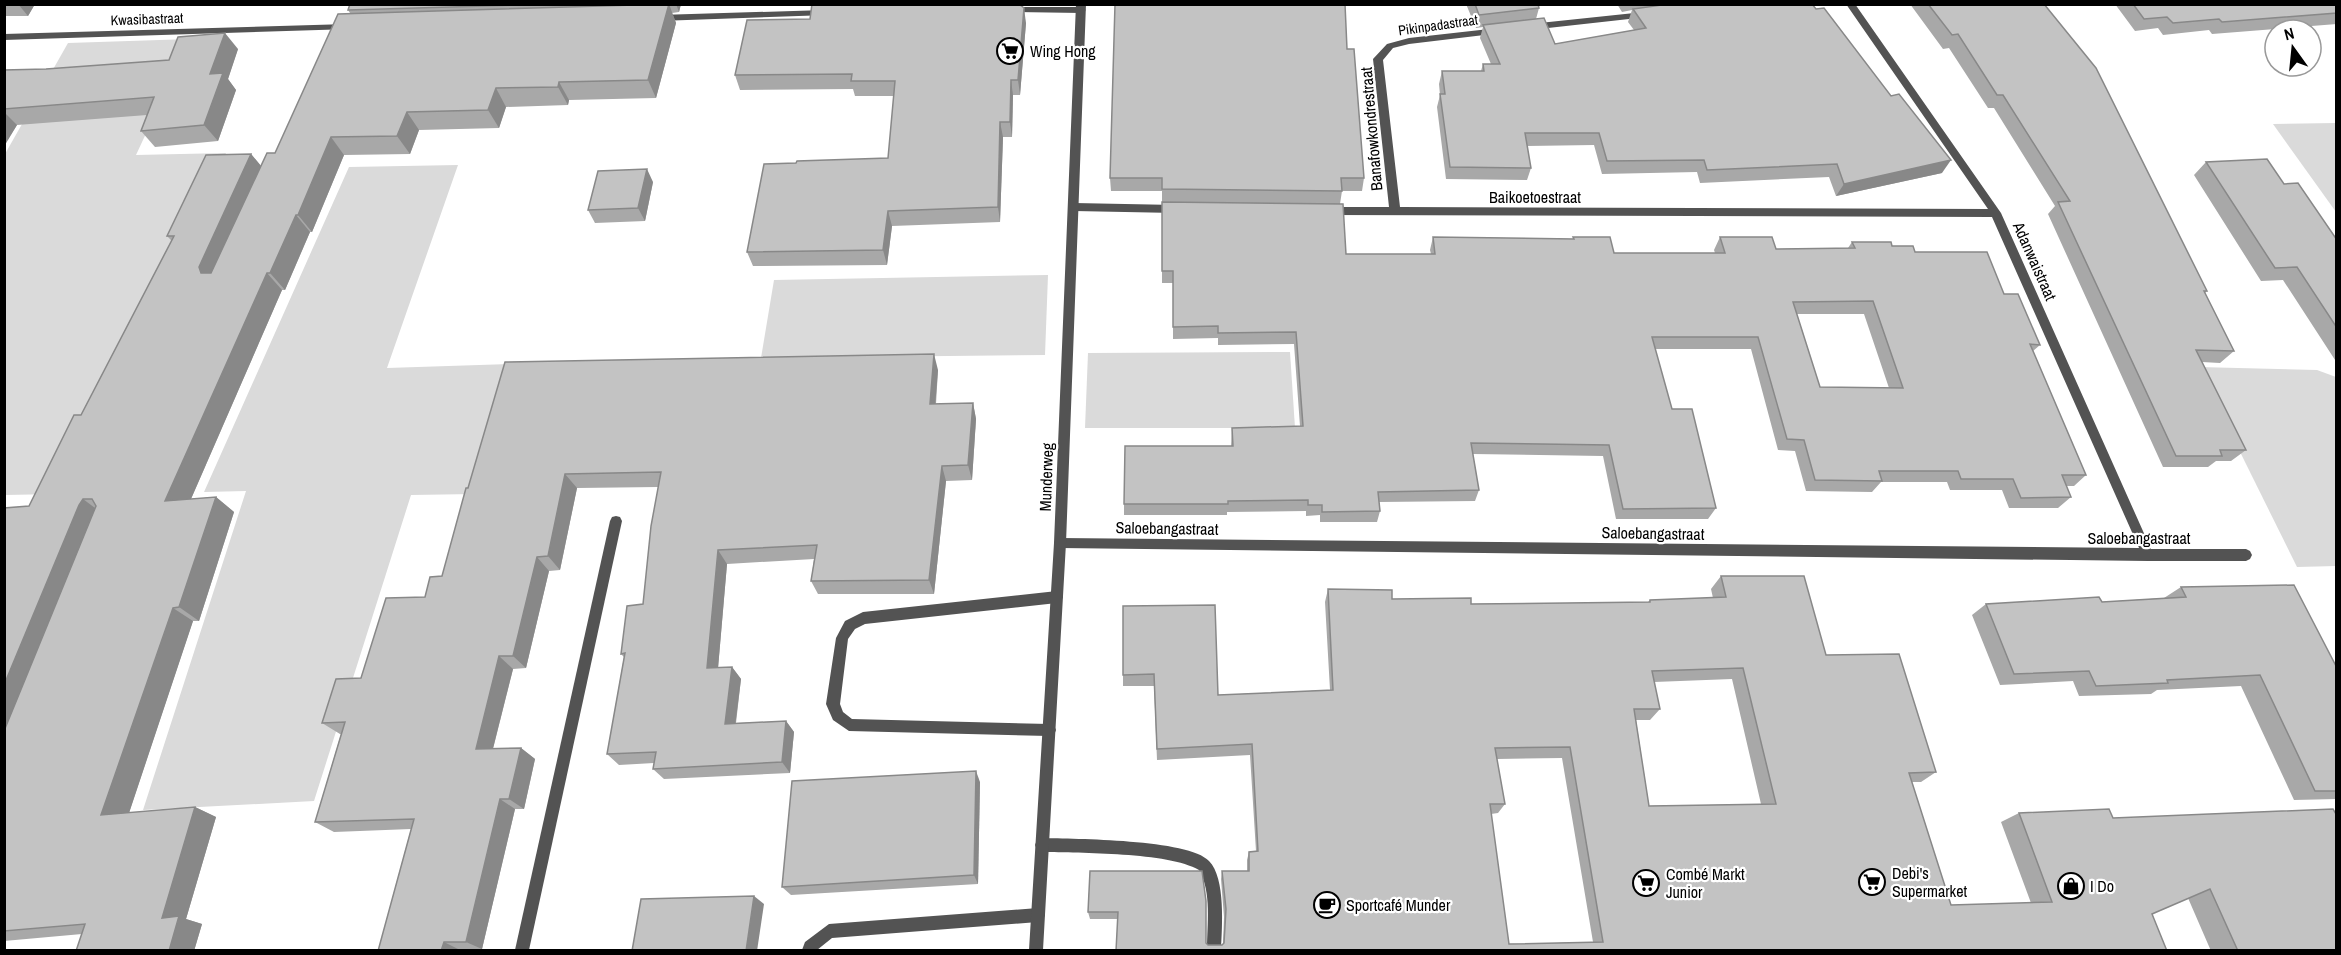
<svg xmlns="http://www.w3.org/2000/svg" width="2341" height="955" font-family="'Archivo Narrow',sans-serif">
<rect width="100%" height="100%" fill="#fff"/>
<g fill="#dadada">
<path d="M 190,39 L 136,155 L 226,153 L 57,494 L 5,495 L 5,154 L 68,43 Z"/>
<path d="M 2336,123 L 2336,212 L 2273,124 Z"/>
<path d="M 458,165 L 387,368 L 511,364 L 475,494 L 411,495 L 314,801 L 143,810 L 246,491 L 204,492 L 349,167 Z"/>
<path d="M 1048,275 L 1045,355 L 761,358 L 774,280 Z"/>
<path d="M 1290,352 L 1295,428 L 1085,428 L 1088,353 Z"/>
<path d="M 2198,367 L 2317,370 L 2336,377 L 2336,566 L 2297,567 Z"/>
</g>
<g fill="none" stroke-linecap="round" stroke-linejoin="round">
<g fill="#535353" fill-rule="evenodd">
<path d="M 616,516 L 620,517 L 622,521 L 529,950 L 515,950 L 610,521 L 612,517 Z"/>
<path d="M 1057,591 L 1061,593 L 1063,597 L 1061,601 L 1057,603 L 865,624 L 855,629 L 848,639 L 840,704 L 843,712 L 852,719 L 1049,724 L 1054,725 L 1056,730 L 1054,735 L 1049,736 L 849,731 L 833,720 L 826,704 L 836,638 L 845,621 L 863,612 Z"/>
<path d="M 1042,838 C 1074,839 1189,839 1209,861 C 1226,878 1222,928 1221,950 L 1207,950 C 1207,925 1212,892 1199,870 C 1168,852 1080,853 1042,852 L 1037,850 L 1035,845 L 1037,840 Z"/>
<path d="M 1038,908 L 1043,910 L 1045,915 L 1043,920 L 1038,922 L 832,938 L 817,950 L 802,950 L 805,942 L 829,924 Z"/>
</g>
<g fill="#535353" fill-rule="evenodd">
<path d="M 1846,4 L 1855,4 L 2001,213 L 2151,549 L 2246,549 L 2250,551 L 2252,555 L 2250,559 L 2246,561 L 2148,561 L 1060,548 L 1056,547 L 1054,543 L 1056,539 L 1060,538 L 2139,548 L 1992,217 L 1328,215 L 1323,211 L 1328,207 L 1389,207 L 1373,59 L 1387,44 L 1409,38 L 1498,28 L 1501,29 L 1501,33 L 1409,44 L 1393,48 L 1383,60 L 1400,207 L 1988,209 Z"/>
<path d="M 1010,7 L 1081,7 L 1086,10 L 1081,13 L 1007,12 L 1005,10 Z"/>
<path d="M 825,10 L 830,13 L 828,15 L 659,21 L 654,18 L 659,15 Z"/>
<path d="M 1644,12 L 1647,13 L 1647,17 L 1530,30 L 1525,27 L 1530,24 Z"/>
<path d="M 348,24 L 353,27 L 351,29 L 4,40 L 4,34 Z"/>
<path d="M 1074,203 L 1176,205 L 1181,209 L 1176,213 L 1074,211 L 1069,207 Z"/>
</g>
<path fill="#535353" fill-rule="evenodd" d="M 1076,4 L 1086,4 L 1066,543 L 1043,950 L 1029,950 L 1054,543 Z"/>
</g>
<g fill="#a8a8a8" fill-rule="evenodd">
<path d="M 4,4 L 35,4 L 28,16 L 4,16 Z"/>
<path d="M 350,4 L 681,4 L 679,12 L 672,13 L 676,23 L 656,98 L 569,100 L 568,105 L 506,107 L 499,128 L 419,130 L 410,154 L 344,155 L 312,232 L 310,232 L 285,290 L 282,290 L 191,499 L 216,497 L 234,512 L 199,621 L 193,621 L 129,813 L 195,807 L 216,817 L 186,919 L 202,924 L 194,951 L 76,951 L 82,934 L 4,941 L 4,508 L 29,506 L 81,415 L 172,241 L 167,236 L 251,154 L 261,166 L 275,153 L 350,13 L 348,10 Z"/>
<path d="M 1466,4 L 1538,4 L 1539,8 L 1536,19 L 1555,44 L 1634,30 L 1628,22 L 1632,10 L 1622,12 L 1617,4 L 1812,4 L 1942,173 L 1836,196 L 1829,177 L 1700,183 L 1697,172 L 1602,174 L 1594,145 L 1527,146 L 1531,168 L 1527,180 L 1446,179 L 1437,107 L 1440,95 L 1439,84 L 1442,71 L 1481,71 L 1483,64 L 1491,64 L 1480,38 L 1483,27 L 1476,28 Z"/>
<path d="M 1910,4 L 2044,4 L 2207,291 L 2205,293 L 2234,351 L 2220,363 L 2202,362 L 2246,450 L 2231,461 L 2216,461 L 2208,467 L 2163,467 L 2048,214 L 2055,206 L 1994,108 L 1988,108 L 1949,48 L 1943,49 Z"/>
<path d="M 2115,4 L 2337,4 L 2337,24 L 2212,34 L 2209,30 L 2163,35 L 2158,28 L 2135,31 Z"/>
<path d="M 1026,23 L 1020,95 L 1013,95 L 1012,137 L 1003,137 L 1000,222 L 892,226 L 887,265 L 753,266 L 747,252 L 888,158 L 894,96 L 855,96 L 853,89 L 740,90 L 735,75 Z"/>
<path d="M 238,49 L 228,79 L 236,90 L 218,141 L 155,147 L 141,131 L 147,115 L 17,125 L 4,145 L 4,70 L 46,69 L 169,60 Z"/>
<path d="M 1347,49 L 1364,178 L 1362,191 L 1342,191 L 1340,204 L 1346,254 L 1431,254 L 1430,250 L 1433,237 L 1573,239 L 1573,237 L 1614,253 L 1715,253 L 1714,250 L 1720,237 L 1776,249 L 1848,248 L 1852,242 L 1892,246 L 1915,252 L 2004,294 L 2040,345 L 2033,351 L 2086,475 L 2074,486 L 2066,486 L 2071,497 L 2058,508 L 2009,508 L 2002,490 L 1950,490 L 1947,482 L 1881,482 L 1872,492 L 1806,491 L 1795,451 L 1778,450 L 1751,349 L 1655,349 L 1672,409 L 1716,508 L 1708,519 L 1616,519 L 1603,456 L 1473,454 L 1479,490 L 1475,501 L 1379,502 L 1380,511 L 1377,522 L 1320,522 L 1320,515 L 1306,516 L 1306,511 L 1227,512 L 1227,515 L 1124,515 L 1124,504 L 1231,446 L 1232,428 L 1300,426 L 1294,344 L 1218,345 L 1218,338 L 1173,339 L 1173,283 L 1162,283 L 1162,191 L 1111,191 L 1110,178 ZM 1797,314 L 1864,314 L 1889,388 L 1820,387 Z"/>
<path d="M 2206,162 L 2284,184 L 2337,240 L 2337,363 L 2283,280 L 2261,281 L 2194,175 Z"/>
<path d="M 653,182 L 645,221 L 595,223 L 588,210 Z"/>
<path d="M 938,370 L 936,404 L 973,403 L 976,419 L 972,480 L 946,481 L 934,594 L 818,594 L 811,581 L 814,559 L 727,564 L 718,668 L 732,667 L 741,679 L 736,723 L 786,721 L 794,732 L 790,773 L 664,779 L 653,769 L 654,763 L 619,765 L 607,754 L 624,657 L 621,654 L 643,604 L 658,487 L 577,488 L 560,570 L 549,571 L 526,668 L 513,669 L 493,749 L 521,748 L 535,759 L 524,809 L 515,809 L 482,949 L 378,951 L 411,829 L 334,832 L 315,822 L 341,734 L 340,734 L 322,723 L 361,678 L 425,597 L 442,576 L 466,488 Z"/>
<path d="M 1721,576 L 1826,655 L 1936,772 L 1921,782 L 1912,782 L 1951,905 L 2031,903 L 2001,822 L 2019,813 L 2113,818 L 2337,951 L 2211,951 L 2188,898 L 2152,914 L 2167,951 L 1116,951 L 1118,919 L 1090,919 L 1088,912 L 1090,871 L 1206,943 L 1208,945 L 1222,945 L 1223,944 L 1224,917 L 1221,879 L 1222,871 L 1247,871 L 1247,860 L 1249,852 L 1256,851 L 1250,755 L 1157,760 L 1154,686 L 1123,686 L 1123,606 L 1218,695 L 1330,690 L 1325,602 L 1328,589 L 1392,599 L 1471,604 L 1648,602 L 1650,600 L 1713,598 L 1711,589 ZM 1732,679 L 1761,804 L 1649,806 L 1636,720 L 1650,720 L 1660,709 L 1654,682 ZM 1562,758 L 1593,942 L 1509,944 L 1491,814 L 1498,813 L 1505,804 L 1497,759 Z"/>
<path d="M 2181,587 L 2337,668 L 2337,799 L 2294,800 L 2241,686 L 2157,690 L 2151,694 L 2079,696 L 2073,681 L 2000,685 L 1972,615 L 1986,604 L 2102,602 L 2164,598 Z"/>
<path d="M 980,782 L 978,884 L 791,895 L 782,887 Z"/>
</g>
<g fill="#888">
<path d="M 18,4 L 35,4 L 28,16 Z"/>
<path d="M 669,4 L 676,23 L 656,98 L 648,80 Z"/>
<path d="M 676,4 L 681,4 L 679,12 Z"/>
<path d="M 1024,8 L 1026,23 L 1020,95 L 1018,80 Z"/>
<path d="M 225,33 L 238,49 L 228,79 L 236,90 L 218,141 L 204,125 L 210,74 Z"/>
<path d="M 1011,80 L 1013,95 L 1012,137 L 1010,122 Z"/>
<path d="M 559,82 L 569,100 L 568,105 L 558,87 Z"/>
<path d="M 496,88 L 506,107 L 499,128 L 488,110 Z"/>
<path d="M 4,112 L 17,125 L 5,145 L 4,145 Z"/>
<path d="M 407,112 L 419,130 L 410,154 L 397,136 Z"/>
<path d="M 1000,122 L 1003,137 L 1000,222 L 998,207 Z"/>
<path d="M 331,137 L 344,155 L 312,232 L 298,215 Z"/>
<path d="M 251,154 L 266,172 L 218,290 L 201,273 L 199,267 Z"/>
<path d="M 1951,160 L 1942,173 L 1836,196 L 1844,184 Z"/>
<path d="M 647,169 L 653,182 L 645,221 L 638,208 Z"/>
<path d="M 888,211 L 892,226 L 887,265 L 883,250 Z"/>
<path d="M 296,215 L 310,232 L 285,290 L 270,273 Z"/>
<path d="M 267,273 L 282,290 L 184,515 L 165,501 Z"/>
<path d="M 934,354 L 938,370 L 934,420 L 930,404 Z"/>
<path d="M 973,403 L 976,419 L 972,480 L 968,465 Z"/>
<path d="M 942,466 L 946,481 L 934,594 L 929,580 Z"/>
<path d="M 565,474 L 577,488 L 560,570 L 548,556 Z"/>
<path d="M 216,497 L 234,512 L 199,621 L 179,607 Z"/>
<path d="M 83,499 L 103,514 L 4,757 L 4,685 L 79,505 Z"/>
<path d="M 718,550 L 727,564 L 717,680 L 707,668 Z"/>
<path d="M 537,557 L 549,571 L 526,668 L 513,656 Z"/>
<path d="M 173,608 L 193,621 L 125,825 L 101,815 Z"/>
<path d="M 499,656 L 513,669 L 490,760 L 476,749 Z"/>
<path d="M 732,667 L 741,679 L 734,735 L 725,724 Z"/>
<path d="M 786,721 L 794,732 L 790,773 L 782,762 Z"/>
<path d="M 521,748 L 535,759 L 524,809 L 509,799 Z"/>
<path d="M 976,771 L 980,782 L 978,884 L 974,875 Z"/>
<path d="M 500,799 L 515,809 L 482,949 L 466,942 Z"/>
<path d="M 195,807 L 216,817 L 186,919 L 202,924 L 194,951 L 169,951 L 162,918 Z"/>
<path d="M 754,896 L 764,904 L 757,951 L 746,951 Z"/>
<path d="M 444,942 L 460,950 L 460,951 L 441,951 Z"/>
</g>
<g fill="#c3c3c3" stroke="#888" stroke-width="1.5" fill-rule="evenodd">
<path d="M 350,4 L 555,4 L 348,10 Z"/>
<path d="M 669,4 L 648,80 L 559,82 L 558,87 L 496,88 L 488,110 L 407,112 L 397,136 L 331,137 L 298,215 L 296,215 L 270,273 L 267,273 L 165,501 L 216,497 L 179,607 L 173,608 L 101,815 L 195,807 L 162,918 L 179,916 L 169,951 L 76,951 L 85,924 L 4,931 L 4,731 L 96,506 L 92,499 L 83,499 L 79,505 L 4,685 L 4,508 L 29,506 L 74,415 L 81,415 L 174,236 L 167,236 L 206,155 L 251,154 L 199,267 L 201,273 L 211,273 L 267,153 L 275,153 L 338,14 Z"/>
<path d="M 812,4 L 1019,4 L 1024,8 L 1018,80 L 1011,80 L 1010,122 L 1000,122 L 998,207 L 888,211 L 883,250 L 747,252 L 764,164 L 796,163 L 797,161 L 888,158 L 895,81 L 851,81 L 852,74 L 735,75 L 747,20 L 810,19 Z"/>
<path d="M 1115,4 L 1345,4 L 1347,49 L 1354,49 L 1364,178 L 1341,178 L 1342,191 L 1162,189 L 1162,178 L 1110,178 Z"/>
<path d="M 1475,4 L 1538,4 L 1539,8 L 1479,15 Z"/>
<path d="M 1669,4 L 1812,4 L 1816,9 L 1824,8 L 1891,96 L 1899,94 L 1951,160 L 1844,184 L 1837,164 L 1707,170 L 1704,160 L 1607,161 L 1599,133 L 1525,133 L 1531,168 L 1450,167 L 1440,94 L 1445,94 L 1442,71 L 1484,71 L 1483,64 L 1500,64 L 1483,25 L 1544,18 L 1555,44 L 1646,28 L 1633,9 Z"/>
<path d="M 1928,4 L 2044,4 L 2096,68 L 2207,291 L 2204,291 L 2234,351 L 2196,350 L 2246,450 L 2220,450 L 2222,456 L 2176,456 L 2058,202 L 2070,201 L 2003,95 L 1997,95 L 1958,34 L 1952,35 Z"/>
<path d="M 2133,4 L 2337,4 L 2337,13 L 2222,22 L 2219,19 L 2173,23 L 2167,17 L 2144,19 Z"/>
<path d="M 225,33 L 210,74 L 223,73 L 204,125 L 141,131 L 154,97 L 4,109 L 4,70 L 46,69 L 169,60 L 178,37 Z"/>
<path d="M 2267,159 L 2284,184 L 2298,183 L 2337,240 L 2337,328 L 2297,267 L 2275,268 L 2206,162 Z"/>
<path d="M 647,169 L 638,208 L 588,210 L 598,171 Z"/>
<path d="M 1162,202 L 1343,204 L 1346,254 L 1435,254 L 1433,237 L 1574,239 L 1573,237 L 1610,237 L 1614,253 L 1725,253 L 1720,237 L 1772,237 L 1776,249 L 1855,248 L 1852,242 L 1891,242 L 1892,246 L 1913,246 L 1915,252 L 1987,252 L 2004,294 L 2018,294 L 2040,345 L 2030,344 L 2086,475 L 2062,475 L 2071,497 L 2021,498 L 2013,479 L 1961,479 L 1958,471 L 1879,471 L 1882,481 L 1815,480 L 1804,440 L 1787,439 L 1758,337 L 1652,337 L 1672,409 L 1692,409 L 1716,508 L 1623,509 L 1609,445 L 1471,443 L 1479,490 L 1378,492 L 1380,511 L 1322,512 L 1322,505 L 1308,505 L 1308,500 L 1228,501 L 1228,504 L 1124,504 L 1125,446 L 1233,446 L 1232,428 L 1303,426 L 1296,332 L 1218,333 L 1218,326 L 1173,327 L 1173,271 L 1162,271 ZM 1873,301 L 1903,388 L 1820,387 L 1793,302 Z"/>
<path d="M 934,354 L 930,404 L 973,403 L 968,465 L 942,466 L 929,580 L 811,581 L 817,545 L 718,550 L 707,668 L 732,667 L 725,724 L 786,721 L 782,762 L 653,769 L 656,752 L 607,754 L 625,653 L 621,654 L 627,606 L 643,604 L 651,526 L 661,472 L 565,474 L 548,556 L 537,557 L 513,656 L 499,656 L 476,749 L 521,748 L 509,799 L 500,799 L 466,942 L 444,942 L 441,951 L 378,951 L 414,819 L 315,822 L 345,722 L 322,723 L 336,679 L 361,678 L 386,598 L 425,597 L 430,577 L 442,576 L 466,488 L 468,488 L 505,362 Z"/>
<path d="M 1721,576 L 1804,576 L 1826,655 L 1899,654 L 1936,772 L 1909,773 L 1951,905 L 2052,902 L 2019,813 L 2109,809 L 2113,818 L 2333,809 L 2337,816 L 2337,951 L 2238,951 L 2210,889 L 2152,914 L 2167,951 L 1116,951 L 1118,912 L 1088,912 L 1090,871 L 1202,871 L 1206,901 L 1206,943 L 1208,945 L 1222,945 L 1224,943 L 1226,909 L 1222,871 L 1249,871 L 1249,852 L 1258,851 L 1252,744 L 1157,749 L 1154,674 L 1123,675 L 1123,606 L 1215,605 L 1218,695 L 1333,690 L 1328,589 L 1392,590 L 1392,599 L 1471,598 L 1471,604 L 1650,602 L 1650,600 L 1726,597 ZM 1743,668 L 1776,804 L 1649,806 L 1634,709 L 1660,709 L 1652,671 ZM 1570,747 L 1603,942 L 1509,944 L 1490,804 L 1505,804 L 1495,748 Z"/>
<path d="M 2294,585 L 2337,668 L 2337,791 L 2315,791 L 2260,675 L 2167,680 L 2168,683 L 2096,686 L 2089,671 L 2014,674 L 1986,604 L 2099,597 L 2102,602 L 2186,597 L 2181,587 Z"/>
<path d="M 976,771 L 974,875 L 782,887 L 792,781 Z"/>
<path d="M 754,896 L 746,951 L 632,951 L 641,899 Z"/>
</g>
<defs>
<symbol id="supermarket-ring" viewBox="-11 -11 22 22"><circle r="9.5" fill="#fff" stroke="#000" stroke-width="1.5"/><path d="M-6-5.5h2.5l.6 2H6L4.5 2H-2.5L-4.4-4H-6ZM-1.5 3.2a1.3 1.3 0 1 0 .1 0ZM3 3.2a1.3 1.3 0 1 0 .1 0Z" fill="#000"/></symbol>
<symbol id="shop-ring" viewBox="-11 -11 22 22"><circle r="9.5" fill="#fff" stroke="#000" stroke-width="1.5"/><path d="M-5-2.5h2.3a2.7 3.5 0 0 1 5.4 0H5L5.5 6h-11ZM-1.5-2.5h3a1.5 2.3 0 0 0-3 0Z" fill="#000"/></symbol>
<symbol id="cafe-ring" viewBox="-11 -11 22 22"><circle r="9.5" fill="#fff" stroke="#000" stroke-width="1.5"/><path d="M-5.5-4.5H6V0H3Q3 3.5 0 3.5H-2.5Q-5.5 3.5-5.5 0ZM3-3.2v2h1.7v-2ZM-6 4.5H4V6H-6Z" fill="#000"/></symbol>
</defs>
<g fill-rule="evenodd">
<use href="#supermarket-ring" x="995" y="36" width="30" height="30"/>
<use href="#supermarket-ring" x="1857" y="867" width="30" height="30"/>
<use href="#supermarket-ring" x="1631" y="868" width="30" height="30"/>
<use href="#shop-ring" x="2056" y="871" width="30" height="30"/>
<use href="#cafe-ring" x="1312" y="890" width="30" height="30"/>
</g>
<g text-anchor="middle" dominant-baseline="central" stroke-width="4.5" stroke-linejoin="round" paint-order="stroke">
<g font-size="14" fill="#000" stroke="#fff">
<text transform="translate(147 19) rotate(-2)">Kwasibastraat</text>
<text transform="translate(1438 25) rotate(-8)">Pikinpadastraat</text>
</g>
<g font-size="16" fill="#000" stroke="#fff" text-anchor="start">
<text x="1030" y="51">Wing Hong</text>
<text x="1892" y="873">Debi's<tspan x="1892" dy="18">Supermarket</tspan></text>
<text x="1666" y="874">Combé Markt<tspan x="1666" dy="18">Junior</tspan></text>
<text x="2090" y="886">I Do</text>
<text x="1346" y="905">Sportcafé Munder</text>
</g>
<g font-size="16" fill="#000" stroke="#fff">
<text transform="translate(1371 129) rotate(-95)">Banafowkondrestraat</text>
<text x="1535" y="197">Baikoetoestraat</text>
<text transform="translate(2035 261) rotate(66)">Adanwaistraat</text>
<text transform="translate(1046 477) rotate(-88)">Munderweg</text>
<text transform="translate(1167 528) rotate(1)">Saloebangastraat</text>
<text transform="translate(1653 533) rotate(1)">Saloebangastraat</text>
<text x="2139" y="538">Saloebangastraat</text>
</g>
</g>
<rect width="2341" height="955" fill="none" stroke="#000000" stroke-width="12"/>
<g transform="translate(2293 48) rotate(345)"><circle r="28" fill="#ffffff" stroke="#999999" stroke-width="1.5"/>
<path d="M0-4.5L10 22L0 15L-10 22Z" fill="#000000"/>
<text y="-9" font-size="16" font-weight="bold" text-anchor="middle" fill="#000000">N</text>
</g>
</svg>
